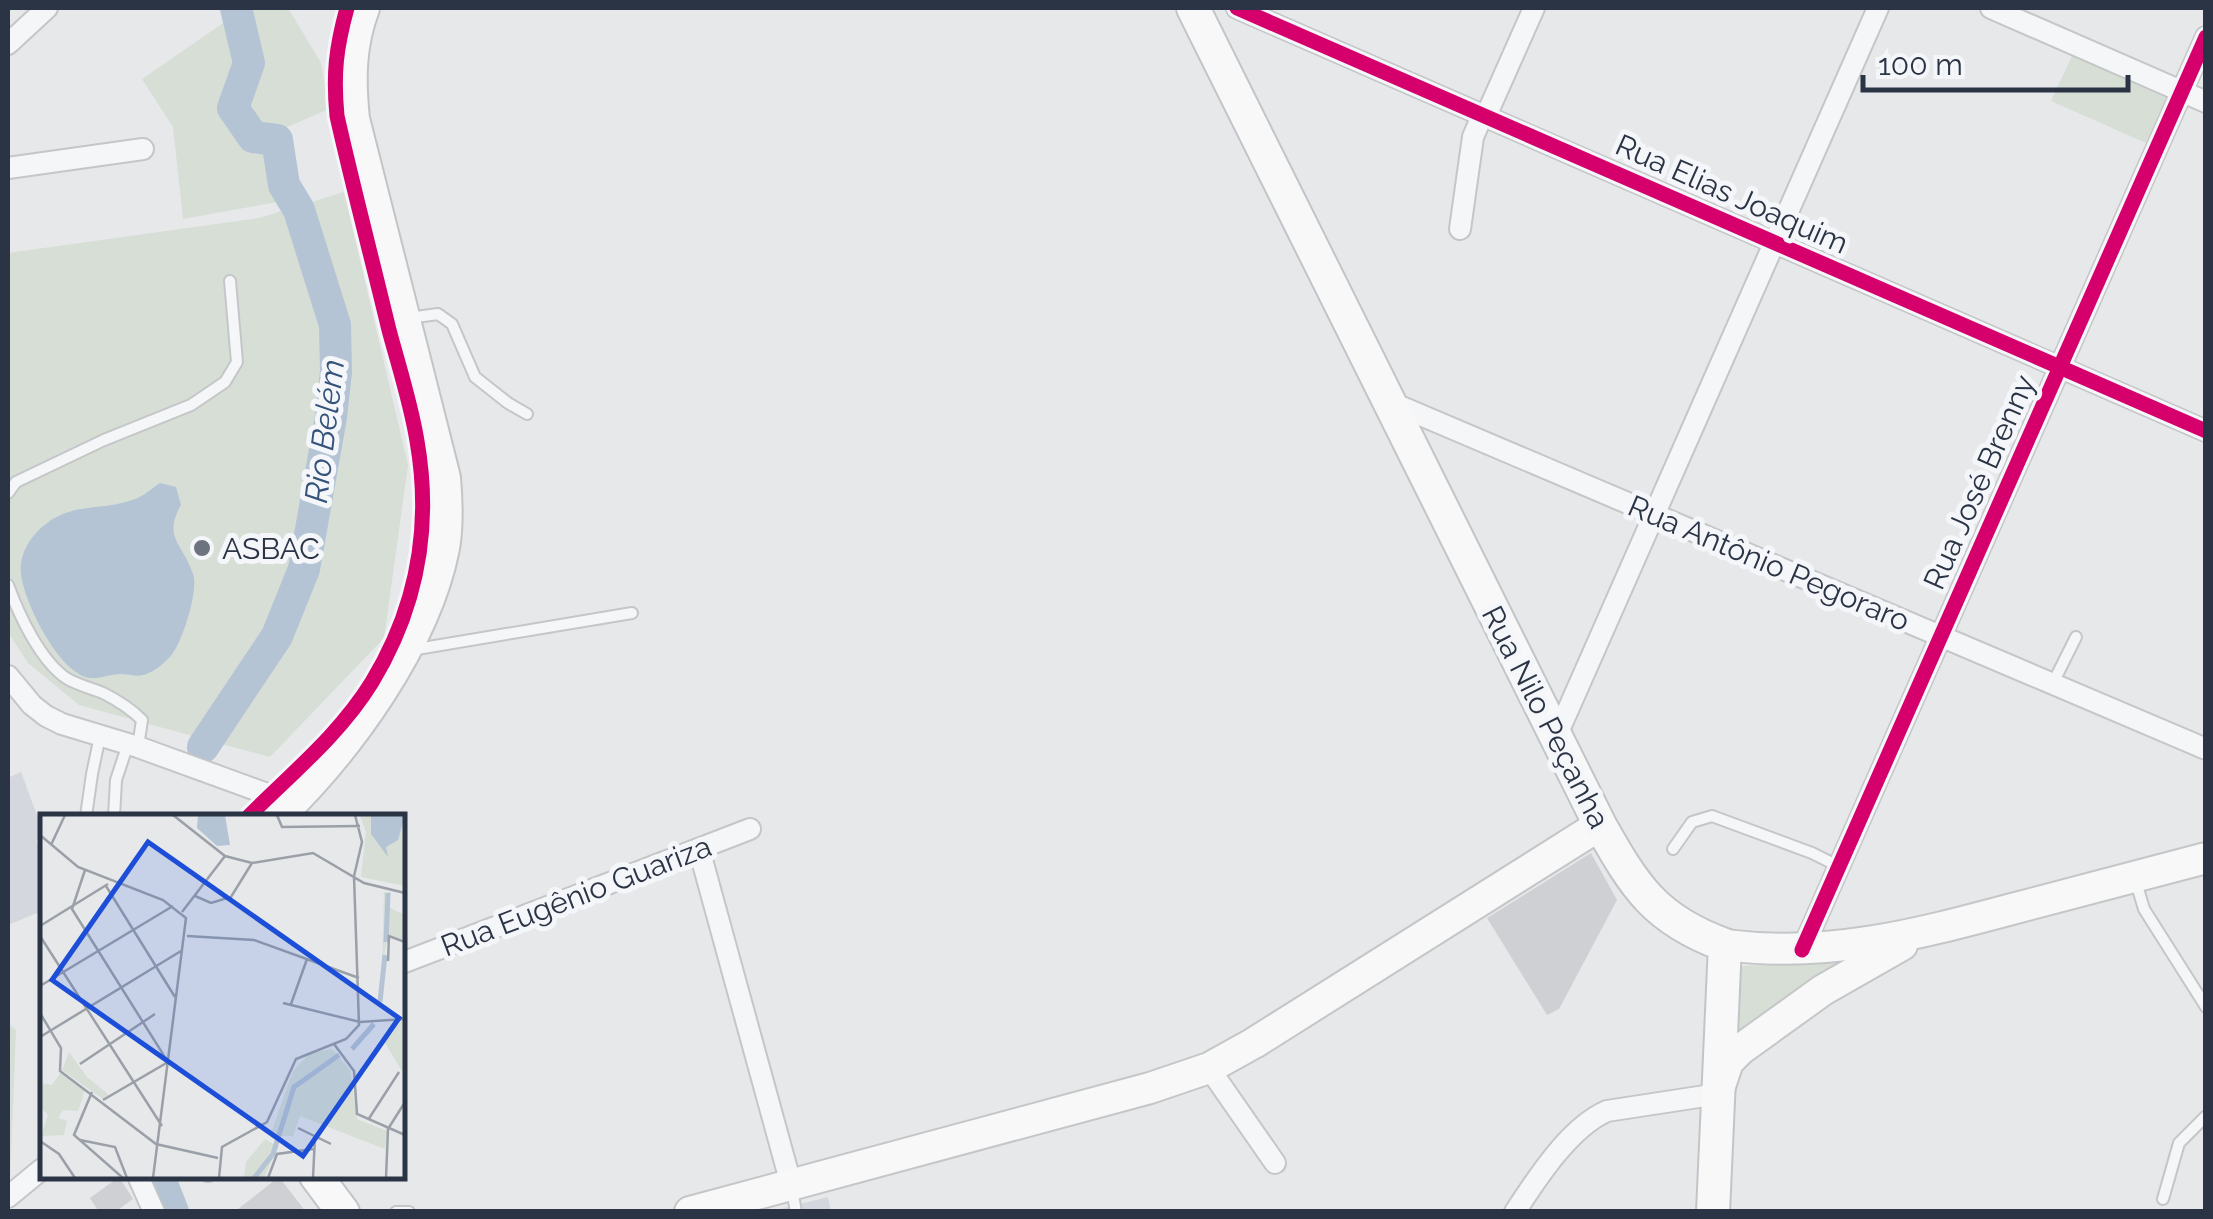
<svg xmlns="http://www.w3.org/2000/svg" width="2213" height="1219" font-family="Raleway,sans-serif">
<rect width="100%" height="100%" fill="#e6e8ea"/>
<g fill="#d4d7dd">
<path d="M 21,772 L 42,829 L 42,837 L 36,840 L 42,854 L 42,911 L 8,925 L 8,778 Z"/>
<path d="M 828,1197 L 831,1211 L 768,1212 Z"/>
</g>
<g fill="#d6ded6">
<path d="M 245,8 L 288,8 L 321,63 L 329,109 L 285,128 L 299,198 L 183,219 L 173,127 L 142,79 Z"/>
<path d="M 2072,56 L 2166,98 L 2146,143 L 2051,101 Z"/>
<path d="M 344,192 L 408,465 L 384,638 L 270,757 L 79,705 L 28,663 L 8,632 L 8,253 L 259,218 Z"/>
<path d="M 1839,961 L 1839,962 L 1730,1037 L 1739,966 Z"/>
<path d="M 8,1024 L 16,1030 L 10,1181 L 8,1182 Z"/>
</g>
<path fill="#b4c4d5" d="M 160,483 L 176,487 L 181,505 C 162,538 184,545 193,574 C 199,589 183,639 173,653 C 167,661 154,673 143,675 C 137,677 127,674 121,674 C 111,674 100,679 90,678 C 59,674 24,602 21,574 C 19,559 26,544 36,533 C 68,499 99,513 135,499 C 144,496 152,488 160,483 Z"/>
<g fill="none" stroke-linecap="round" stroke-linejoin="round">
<g stroke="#b4c4d5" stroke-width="32">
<path d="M 203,747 L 277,636 L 304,569 L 331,417 L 336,372 L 335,325 L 299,210 L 284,185 L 277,140 L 253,137 L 233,108 L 249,63 L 236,8"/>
<path d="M 159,1176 L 173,1212"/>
</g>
</g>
<g fill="#ced0d3">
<path d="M 1591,853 L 1617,900 L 1559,1009 L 1547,1015 L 1487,918 Z"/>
<path d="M 119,1177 L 133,1199 L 115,1212 L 99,1212 L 90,1198 Z"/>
<path d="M 279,1177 L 306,1212 L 234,1212 Z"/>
</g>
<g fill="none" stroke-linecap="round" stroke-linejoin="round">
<defs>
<g id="lane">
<path d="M 409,318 L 438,314 L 452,324 L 475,377 L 508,403 L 527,414"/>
<path d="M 8,493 L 16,482 L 104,440 L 191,405 L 225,382 L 237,362 L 230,281"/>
<path d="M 8,585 C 19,615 40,660 66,678 C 77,685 91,688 103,693 C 117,700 131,709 142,720 L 138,747"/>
<path d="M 411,650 L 632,613"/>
<path d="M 2053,683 L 2076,637"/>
<path d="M 86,816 L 92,774 L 100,736"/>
<path d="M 114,816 L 116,780 L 128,744"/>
<path d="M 1673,849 L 1692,822 L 1712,816 L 1812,853 L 1838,866"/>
<path d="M 2136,882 L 2144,909 L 2206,1007"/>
<path d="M 207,1176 L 209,1176"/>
<path d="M 792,1190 L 796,1212"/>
<path d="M 2163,1199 L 2179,1143 L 2206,1116"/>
<path d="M 396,1212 L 409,1212"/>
</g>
<g id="street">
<path d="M 1237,8 L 2206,431"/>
<path d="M 1991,8 L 2206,102"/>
<path d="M 8,44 L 47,8"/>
<path d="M 8,168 L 143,149"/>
<path d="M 1460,229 L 1473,137 L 1479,123 L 1486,116 L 1534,8"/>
<path d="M 1390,402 L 2206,749"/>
<path d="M 8,676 L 32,705 L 46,716 L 62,724 L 138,747 L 292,803"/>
<path d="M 1556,737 L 1878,8"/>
<path d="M 699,849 L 791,1184"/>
<path d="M 1802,950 L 2206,37"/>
<path d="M 402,963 L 750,829"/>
<path d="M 1209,1068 L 1275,1163"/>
<path d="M 138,1176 L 154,1212"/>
<path d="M 8,1197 L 42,1169"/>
<path d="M 1515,1212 C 1537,1178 1570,1127 1607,1111 L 1718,1094"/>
</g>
<g id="secondary">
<path d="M 1725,945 C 1827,958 1915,935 2012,909 C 2077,892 2141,875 2206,858"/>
<path d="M 1719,1089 L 1728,1062 L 1741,1049 L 1823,990 L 1902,945"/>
<path d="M 690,1212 L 1150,1088 L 1209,1068 L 1254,1043 L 1600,825"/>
</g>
<g id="primary">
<path d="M 1193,8 L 1600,825 C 1635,887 1655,920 1725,945 L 1713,1212"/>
<path d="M 278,816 C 347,749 424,644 443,548 C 447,525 446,501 444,478 L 353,119 C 349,80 349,45 363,8"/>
<path d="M 316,1176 L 343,1212"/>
</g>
</defs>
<use href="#lane" stroke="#c4c6c8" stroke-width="14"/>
<use href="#street" stroke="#c4c6c8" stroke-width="24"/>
<use href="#secondary" stroke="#c4c6c8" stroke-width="34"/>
<use href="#primary" stroke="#c2c5c8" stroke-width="36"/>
<use href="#lane" stroke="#f5f6f7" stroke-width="10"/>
<use href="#street" stroke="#f5f6f7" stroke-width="20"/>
<use href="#secondary" stroke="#f8f8f8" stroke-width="30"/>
<use href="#primary" stroke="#f8f8f8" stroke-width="32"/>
<defs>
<g id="cycleway">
<path d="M 1237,8 L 2206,431"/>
<path d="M 249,816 C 292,773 340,734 372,682 C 418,606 432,527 417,441 C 411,404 399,367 389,330 C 372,259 353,187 337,116 C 333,74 336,48 347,8"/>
<path d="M 1802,950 L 2206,37"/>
</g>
</defs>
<use href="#cycleway" stroke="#f4f6f9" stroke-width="21"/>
<use href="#cycleway" stroke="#d6006c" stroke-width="15"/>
</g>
<circle fill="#6c737f" stroke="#f4f6f9" stroke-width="4" cx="202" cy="548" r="10"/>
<g text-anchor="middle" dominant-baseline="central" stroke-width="10" stroke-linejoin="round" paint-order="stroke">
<g font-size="30" fill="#2b3445" stroke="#f4f6f9">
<text transform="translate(1732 194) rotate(24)">Rua Elias Joaquim</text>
<text transform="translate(1979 482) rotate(-66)">Rua José Brenny</text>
<text transform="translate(1769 563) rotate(23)">Rua Antônio Pegoraro</text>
<text transform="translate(1546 717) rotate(63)">Rua Nilo Peçanha</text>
<text transform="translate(576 896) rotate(-21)">Rua Eugênio Guariza</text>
</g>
<g font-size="30" fill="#2b3445" stroke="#f4f6f9" text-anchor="start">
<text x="222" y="548">ASBAC</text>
</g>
<g font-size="32" font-style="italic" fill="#34527a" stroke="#f4f6f9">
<text transform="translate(324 431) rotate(-83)">Rio Belém</text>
</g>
</g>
<g transform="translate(40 814)">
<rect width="365" height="365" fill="#e6e8ea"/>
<path d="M 320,1 L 365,1 L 365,72 L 321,63 L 326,18 ZM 344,78 L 350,78 L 350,94 L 365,101 L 365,126 L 348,120 L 342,155 ZM 365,207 L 363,221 L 365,262 L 342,224 L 355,208 ZM 292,235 L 310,256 L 317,305 L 347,317 L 345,335 L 260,302 L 253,322 L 230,322 L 253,257 L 270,239 ZM 29,238 L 47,263 L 69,281 L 63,285 L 22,256 ZM 21,258 L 45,276 L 38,297 L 23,296 L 18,304 L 27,307 L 24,321 L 1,322 L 8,301 L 0,293 L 0,269 L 12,271 ZM 225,325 L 238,333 L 224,364 L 204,364 L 206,348 Z" fill="#d6ded6"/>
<path d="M 158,1 L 185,1 L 190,31 L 177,32 L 157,14 ZM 331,1 L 365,1 L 358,26 L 346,33 L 348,43 L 331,20 Z" fill="#b4c4d5"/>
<path fill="none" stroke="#b4c4d5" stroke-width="5" d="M 346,128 L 348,79M 340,188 L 345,141M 312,235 L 334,210M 214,364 L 233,340 L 254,273 L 299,241"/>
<path fill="none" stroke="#9ba0a8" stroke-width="2.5" d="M 133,1 L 185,42 L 212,49 L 273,39 L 324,69 L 365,79M 237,1 L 242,13 L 320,12M 0,21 L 38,53 L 123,86 L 146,104 L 113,364M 11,31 L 25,1M 45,56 L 32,95 L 128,248 L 63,286M 66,72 L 135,183M 155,82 L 171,89 L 191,83 L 212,49M 142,98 L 185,42M 0,112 L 68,70M 0,122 L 122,312M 147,122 L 214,126 L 319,164M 348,147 L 349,122 L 365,128M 0,172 L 133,92M 243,189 L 320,208 L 365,205M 251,190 L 267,145M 0,199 L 21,234 L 20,257 L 116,330 L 178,344M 0,223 L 141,137M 294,230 L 314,257 L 317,300 L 365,321M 40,250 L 115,200M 52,278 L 34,321 L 83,364M 328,306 L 359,258M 258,314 L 291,330M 40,326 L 75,333 L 87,364M 0,327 L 19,340 L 35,364M 179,364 L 182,333 L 227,308 L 256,245 L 306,225 L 319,211 L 314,62 L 322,28 L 315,1M 228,364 L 237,340 L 273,335M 273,364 L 275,322M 346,364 L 348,315 L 365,288"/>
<path fill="#1d4ed8" fill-opacity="0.15" stroke="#1d4ed8" stroke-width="5" d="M 108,28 L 359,204 L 263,342 L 12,166 Z"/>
<rect width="365" height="365" fill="none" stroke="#2b3445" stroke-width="5"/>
</g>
<rect width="2213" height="1219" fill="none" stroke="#2b3445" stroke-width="20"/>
<path d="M1863 75v15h265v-15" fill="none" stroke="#2b3445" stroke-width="5"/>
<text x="1878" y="75" font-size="30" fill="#2b3445" stroke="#f4f6f9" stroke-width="8" paint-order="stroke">100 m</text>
</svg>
